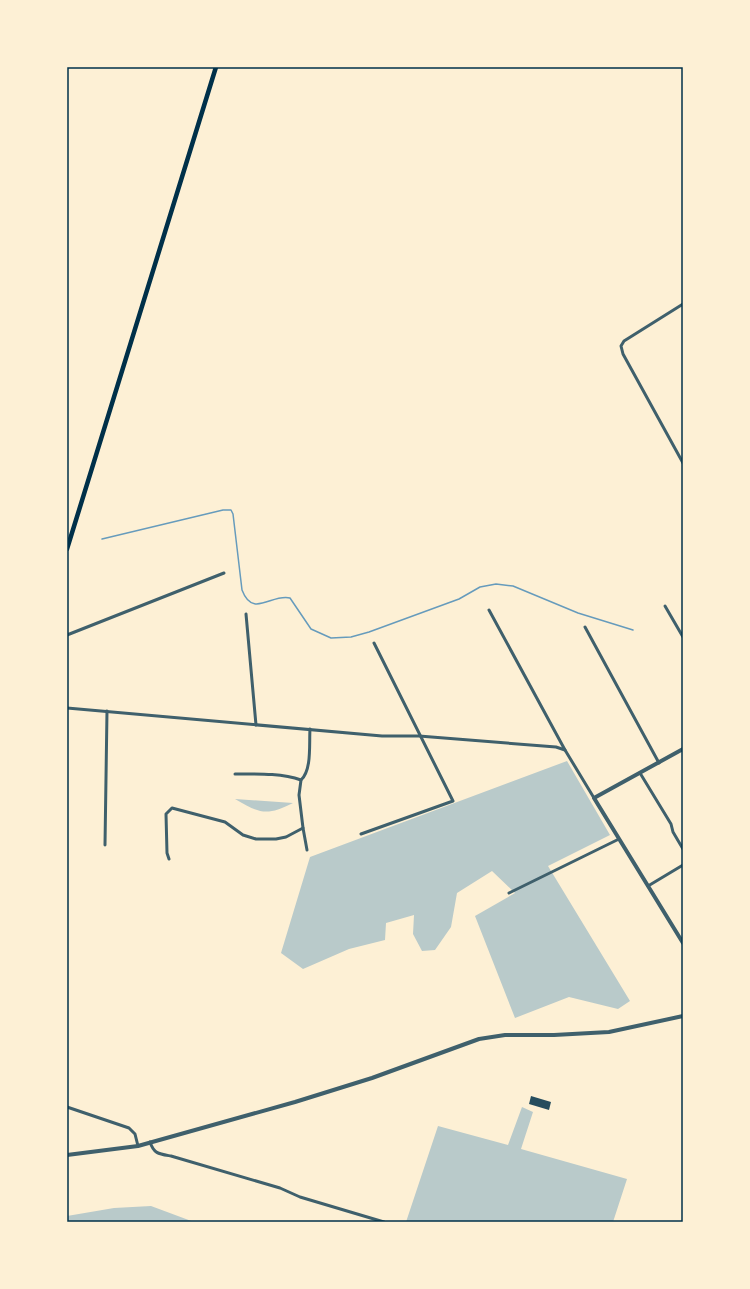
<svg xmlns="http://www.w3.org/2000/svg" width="750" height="1289" font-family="'Fira Sans Condensed',sans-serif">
<rect width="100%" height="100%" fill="#fdf0d5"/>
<g fill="#b9caca">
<path d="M 567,761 L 610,835 L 548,866 L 630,1001 L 618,1009 L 569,997 L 515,1018 L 475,916 L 515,893 L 492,871 L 457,893 L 451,927 L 435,950 L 422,951 L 413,934 L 414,915 L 386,923 L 385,940 L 349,949 L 303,969 L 281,953 L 310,857 Z"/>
<path d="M 235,799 L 293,803 C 267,816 260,814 235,799 Z"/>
<path d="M 522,1107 L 533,1112 L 521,1149 L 627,1179 L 613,1222 L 406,1222 L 438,1126 L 508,1145 Z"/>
<path d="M 151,1206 L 194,1222 L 67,1222 L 67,1216 L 114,1208 Z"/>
</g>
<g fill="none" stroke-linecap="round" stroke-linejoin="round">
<path stroke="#669bbc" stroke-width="1.5" d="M 102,539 L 223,510 L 231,510 L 233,514 L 242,590 C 253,619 272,593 290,598 L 311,629 L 331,638 L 351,637 L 369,632 L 459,599 L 480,587 L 496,584 L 513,586 L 578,613 L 633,630"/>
</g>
<path fill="#264d5e" d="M 531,1096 L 551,1102 L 549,1110 L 529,1104 Z"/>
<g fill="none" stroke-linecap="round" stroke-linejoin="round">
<g stroke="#3f606c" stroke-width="3">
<path d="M 683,304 L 624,341 L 621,346 L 623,354 L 683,463"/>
<path d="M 665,606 L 683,637"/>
<path d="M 489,610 L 565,750 L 594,798"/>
<path d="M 246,614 L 256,725"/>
<path d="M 585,627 L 659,763"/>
<path d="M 67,635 L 224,573"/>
<path d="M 67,708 L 382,736 L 419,736 L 556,747 L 565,750"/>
<path d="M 640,773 L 671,824 L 673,832 L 683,849"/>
<path d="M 235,774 C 256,774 281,773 301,780"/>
<path d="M 303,828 L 307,850"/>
<path d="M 361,834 L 453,801 L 374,643"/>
<path d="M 105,845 L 107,711"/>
<path d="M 169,859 L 167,853 L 166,814 L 172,808 L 225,822 L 243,835 L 256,839 L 276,839 L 286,837 L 303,828 L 299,795 L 301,780 C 312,770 309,744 310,729"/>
<path d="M 648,886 L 683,865"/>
<path d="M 509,893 L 619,839"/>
<path d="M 67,1107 L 129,1128 L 135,1134 L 138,1146"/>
<path d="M 150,1142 C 154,1154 159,1154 171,1156 L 280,1188 L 300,1197 L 384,1222"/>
</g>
<g stroke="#3f606c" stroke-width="4">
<path d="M 683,749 L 594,798 L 683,943"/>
<path d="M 67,1155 L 138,1146 L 295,1102 L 372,1078 L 479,1039 L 505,1035 L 554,1035 L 609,1032 L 683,1016"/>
</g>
<path stroke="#003049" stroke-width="4.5" d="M 67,549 L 216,67"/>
</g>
<rect width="750" height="1289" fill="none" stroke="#fdf0d5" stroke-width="136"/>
<rect x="68" y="68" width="614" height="1153" fill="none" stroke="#003049" stroke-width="1.5"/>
</svg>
